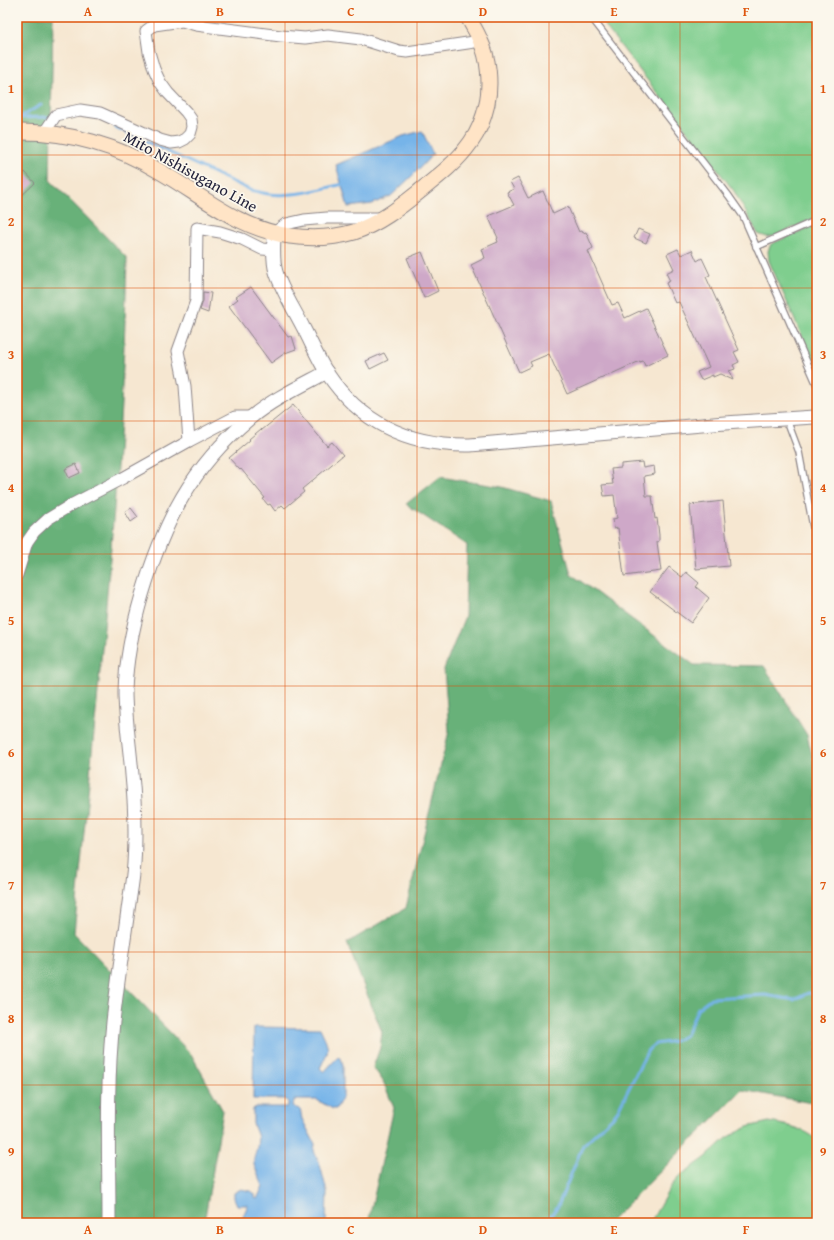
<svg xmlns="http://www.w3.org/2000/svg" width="834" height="1240" font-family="'Gentium Book Plus',serif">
<rect width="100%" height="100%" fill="#fbf7ec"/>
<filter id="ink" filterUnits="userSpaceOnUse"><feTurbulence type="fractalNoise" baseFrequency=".025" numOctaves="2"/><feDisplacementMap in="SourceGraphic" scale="8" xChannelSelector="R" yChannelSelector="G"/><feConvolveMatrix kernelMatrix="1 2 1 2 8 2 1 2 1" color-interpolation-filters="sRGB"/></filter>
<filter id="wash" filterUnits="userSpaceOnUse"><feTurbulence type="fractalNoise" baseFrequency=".012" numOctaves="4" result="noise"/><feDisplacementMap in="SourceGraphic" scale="16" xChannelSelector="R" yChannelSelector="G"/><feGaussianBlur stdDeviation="0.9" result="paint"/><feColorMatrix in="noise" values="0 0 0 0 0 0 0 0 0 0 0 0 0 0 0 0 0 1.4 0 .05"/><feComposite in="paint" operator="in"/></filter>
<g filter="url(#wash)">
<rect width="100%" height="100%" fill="#f6e7d1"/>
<g fill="#7fce8e" stroke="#507864">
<path d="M 598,17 L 817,17 L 817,217 L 775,236 L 767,237 L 758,234 L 734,191 Z"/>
<path d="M 817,224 L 817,371 L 769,261 L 768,251 L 771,244 Z"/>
<path d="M 769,1122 C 785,1125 805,1128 817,1140 L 817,1223 L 650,1223 L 671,1186 L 681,1175 L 705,1158 L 727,1138 L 747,1127 Z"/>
</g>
<g fill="#67b179" stroke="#446a5a">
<path d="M 17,17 L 53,17 L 50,180 L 127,258 C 122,483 96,708 74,933 L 191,1054 L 223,1111 L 204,1223 L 17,1223 Z"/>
<path d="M 440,477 L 502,487 L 551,501 L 571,574 L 694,665 L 764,666 L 807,735 L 817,776 L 817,1104 L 742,1090 L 609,1223 L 368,1223 L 394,1108 L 383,1081 L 373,1067 L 380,1048 L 382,1032 L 347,943 L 406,908 L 449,731 L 444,669 L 465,616 L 467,545 L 406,504 Z"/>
</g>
<g fill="#76b4e9" stroke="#4c6b92">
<path d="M 422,131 L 433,154 L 415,173 L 391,196 L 372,204 L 348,207 L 336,165 L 403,136 Z"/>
<path d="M 254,1027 L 320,1028 C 330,1049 330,1048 320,1068 L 324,1072 L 338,1057 L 341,1058 L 343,1065 L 343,1096 L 336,1109 L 333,1109 L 317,1100 L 294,1100 L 293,1107 L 300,1109 L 302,1119 L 315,1144 L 314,1151 L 320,1165 L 327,1192 L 326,1223 L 243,1223 L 243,1216 L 248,1205 L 237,1205 L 234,1198 L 234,1193 L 241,1189 L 251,1191 L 255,1194 L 255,1198 L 257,1199 L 263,1186 L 254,1165 L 254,1158 L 257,1148 L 258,1137 L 253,1124 L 253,1109 L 256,1107 L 286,1107 L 288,1106 L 288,1101 L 285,1099 L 253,1099 Z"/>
</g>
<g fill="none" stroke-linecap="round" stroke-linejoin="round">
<g stroke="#76b4e9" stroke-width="3">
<path d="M 20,117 L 41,105"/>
<path d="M 17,118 L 49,117"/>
<path d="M 115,127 L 250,190 C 256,191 262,193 269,194 C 294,197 320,189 344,184"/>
<path d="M 545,1223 L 558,1206 L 583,1145 L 612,1118 L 618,1110 L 648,1050 L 655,1044 L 675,1041 L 686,1035 L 698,1008 L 711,998 L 765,995 L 794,1000 L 808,993 L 817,994"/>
</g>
</g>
<g id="blocks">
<g fill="#cea8c8">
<path d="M 25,172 L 35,183 L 17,200 L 17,180 Z"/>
<path d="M 518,178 L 528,198 L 543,191 L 553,214 L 568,207 L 579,232 L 582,231 L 583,233 L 586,232 L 593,248 L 588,251 L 612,305 L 618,303 L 625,318 L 646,308 L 668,355 L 645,366 L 643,361 L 640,362 L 640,361 L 567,394 L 549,354 L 530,362 L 532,366 L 519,372 L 471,265 L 485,258 L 482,249 L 498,242 L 497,239 L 498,238 L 488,216 L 514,205 L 507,192 L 514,189 L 510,182 Z"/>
<path d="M 638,229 L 650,234 L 646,243 L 634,238 Z"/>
<path d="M 678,249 L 681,255 L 692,250 L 697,261 L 702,258 L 710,275 L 706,277 L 739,350 L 734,352 L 739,362 L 733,365 L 735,369 L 729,371 L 733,380 L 720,374 L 713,377 L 713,375 L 701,380 L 697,372 L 709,367 L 679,302 L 675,303 L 666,283 L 670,281 L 666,273 L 674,269 L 667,254 Z"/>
<path d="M 422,252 L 438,291 L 424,298 L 407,258 Z"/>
<path d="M 251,287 L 288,337 L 292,336 L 296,349 L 285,353 L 271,363 L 229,306 L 238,299 L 236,297 Z"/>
<path d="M 203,292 L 211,293 L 208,313 L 200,310 L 203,301 Z"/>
<path d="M 384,353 L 388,360 L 370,369 L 366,361 Z"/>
<path d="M 293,405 L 327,446 L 332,442 L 343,455 L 302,489 L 304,492 L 285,508 L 282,505 L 275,511 L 270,504 L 268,505 L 263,499 L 265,498 L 241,469 L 240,470 L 229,458 L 250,440 L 249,439 L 261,429 L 262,430 Z"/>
<path d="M 642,462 L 643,468 L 654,466 L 655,474 L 644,476 L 646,496 L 652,496 L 655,519 L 657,518 L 659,535 L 659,541 L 657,542 L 661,571 L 624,576 L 618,528 L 614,529 L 613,519 L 617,518 L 614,495 L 604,496 L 602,485 L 613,484 L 611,469 L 621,468 L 621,464 Z"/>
<path d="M 76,464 L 80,473 L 69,478 L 65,469 Z"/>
<path d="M 723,501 L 729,566 L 696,569 L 690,505 Z"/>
<path d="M 131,508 L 138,517 L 131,522 L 125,512 Z"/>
<path d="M 669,567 L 682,577 L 686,572 L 699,583 L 696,587 L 709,598 L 691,623 L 650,592 Z"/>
</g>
</g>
</g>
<g filter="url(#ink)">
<use href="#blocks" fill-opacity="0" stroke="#8c8486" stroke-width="1"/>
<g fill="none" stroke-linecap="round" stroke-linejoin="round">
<defs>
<g id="service">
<path d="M 591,17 L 729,196 L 743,216 L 817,385"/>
<path d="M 756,247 L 817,220"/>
<path d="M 787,420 L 799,452 L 817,548"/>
</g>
<g id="minor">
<path d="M 44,133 L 56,115 L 80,110 L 100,113 L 160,140 L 171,143 L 179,142 L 185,139 L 190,134 L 192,127 L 191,119 L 186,112 L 168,93 L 160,82 L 154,69 L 149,52 L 146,31 L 154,25 L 182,21 L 196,25 L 281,36 L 305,38 L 328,35 L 361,39 L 399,51 L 407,52 L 481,41"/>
<path d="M 274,233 L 286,224 L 304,220 L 327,218 L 384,218"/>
<path d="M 189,441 L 185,386 L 178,351 L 196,301 L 197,228 L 220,232 L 242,239 L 262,249 L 274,250"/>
<path d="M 17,575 L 27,542 L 34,532 L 48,519 L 71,505 L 123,478 L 189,441 L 235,417 L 252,417"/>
</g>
<g id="tertiary">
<path d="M 274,233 C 274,245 272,260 276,272 C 282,291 294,309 303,327 C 311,342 318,359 327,373 C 361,424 409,446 470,445 L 725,423 L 814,417"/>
<path d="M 109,1223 C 109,1156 106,1088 113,1022 C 117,985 123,947 128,910 C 130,895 133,879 134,864 C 136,834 135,805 132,775 C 130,747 125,719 125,691 C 126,658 133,626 142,595 C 164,521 191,468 250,418 C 273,399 301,386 327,372"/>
</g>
<path id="secondary" d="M 17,132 C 68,131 118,146 161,172 C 204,197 239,229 290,236 C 311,239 334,238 354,232 C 379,224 400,207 420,191 C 439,176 457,162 471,142 C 479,131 484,117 487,104 C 491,84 489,58 480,40 C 477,32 472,25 468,17"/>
</defs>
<use href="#service" stroke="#8c8486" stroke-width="8"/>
<use href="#minor" stroke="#8c8486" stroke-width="13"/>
<use href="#tertiary" stroke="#8c8486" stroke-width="15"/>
<use href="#secondary" stroke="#8c8486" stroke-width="17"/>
<use href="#service" stroke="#fff" stroke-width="5.5"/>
<use href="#minor" stroke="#fff" stroke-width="11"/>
<use href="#tertiary" stroke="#fff" stroke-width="13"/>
<use href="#secondary" stroke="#ffe4c6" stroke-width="15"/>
</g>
</g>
<path fill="none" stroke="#de560e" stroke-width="1" stroke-opacity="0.55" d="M 154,17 L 154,1223M 285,17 L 285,1223M 417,17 L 417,1223M 549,17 L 549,1223M 680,17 L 680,1223M 17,155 L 817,155M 17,288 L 817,288M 17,421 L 817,421M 17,554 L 817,554M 17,686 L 817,686M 17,819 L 817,819M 17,952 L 817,952M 17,1085 L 817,1085"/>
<g text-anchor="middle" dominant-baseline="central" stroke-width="3.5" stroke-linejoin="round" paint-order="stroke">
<g font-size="16" fill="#22223b" stroke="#fbf7ec">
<text transform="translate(191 171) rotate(29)">Mito Nishisugano Line</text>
</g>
</g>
<rect width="834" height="1240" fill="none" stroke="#fbf7ec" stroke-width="44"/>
<rect x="22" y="22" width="790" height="1196" fill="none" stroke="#de560e" stroke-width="1.5"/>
<g font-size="13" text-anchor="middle" font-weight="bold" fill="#de560e">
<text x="88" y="16">A</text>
<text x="220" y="16">B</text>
<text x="351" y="16">C</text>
<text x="483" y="16">D</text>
<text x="614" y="16">E</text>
<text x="746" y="16">F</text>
<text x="11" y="93">1</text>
<text x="823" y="93">1</text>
<text x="11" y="226">2</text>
<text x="823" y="226">2</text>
<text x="11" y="359">3</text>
<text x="823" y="359">3</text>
<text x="11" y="492">4</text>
<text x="823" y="492">4</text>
<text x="11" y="625">5</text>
<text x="823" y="625">5</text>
<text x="11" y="757">6</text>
<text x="823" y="757">6</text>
<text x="11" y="890">7</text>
<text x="823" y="890">7</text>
<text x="11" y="1023">8</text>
<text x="823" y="1023">8</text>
<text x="11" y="1156">9</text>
<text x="823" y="1156">9</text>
<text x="88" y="1234">A</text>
<text x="220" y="1234">B</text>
<text x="351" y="1234">C</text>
<text x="483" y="1234">D</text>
<text x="614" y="1234">E</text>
<text x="746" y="1234">F</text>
</g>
</svg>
